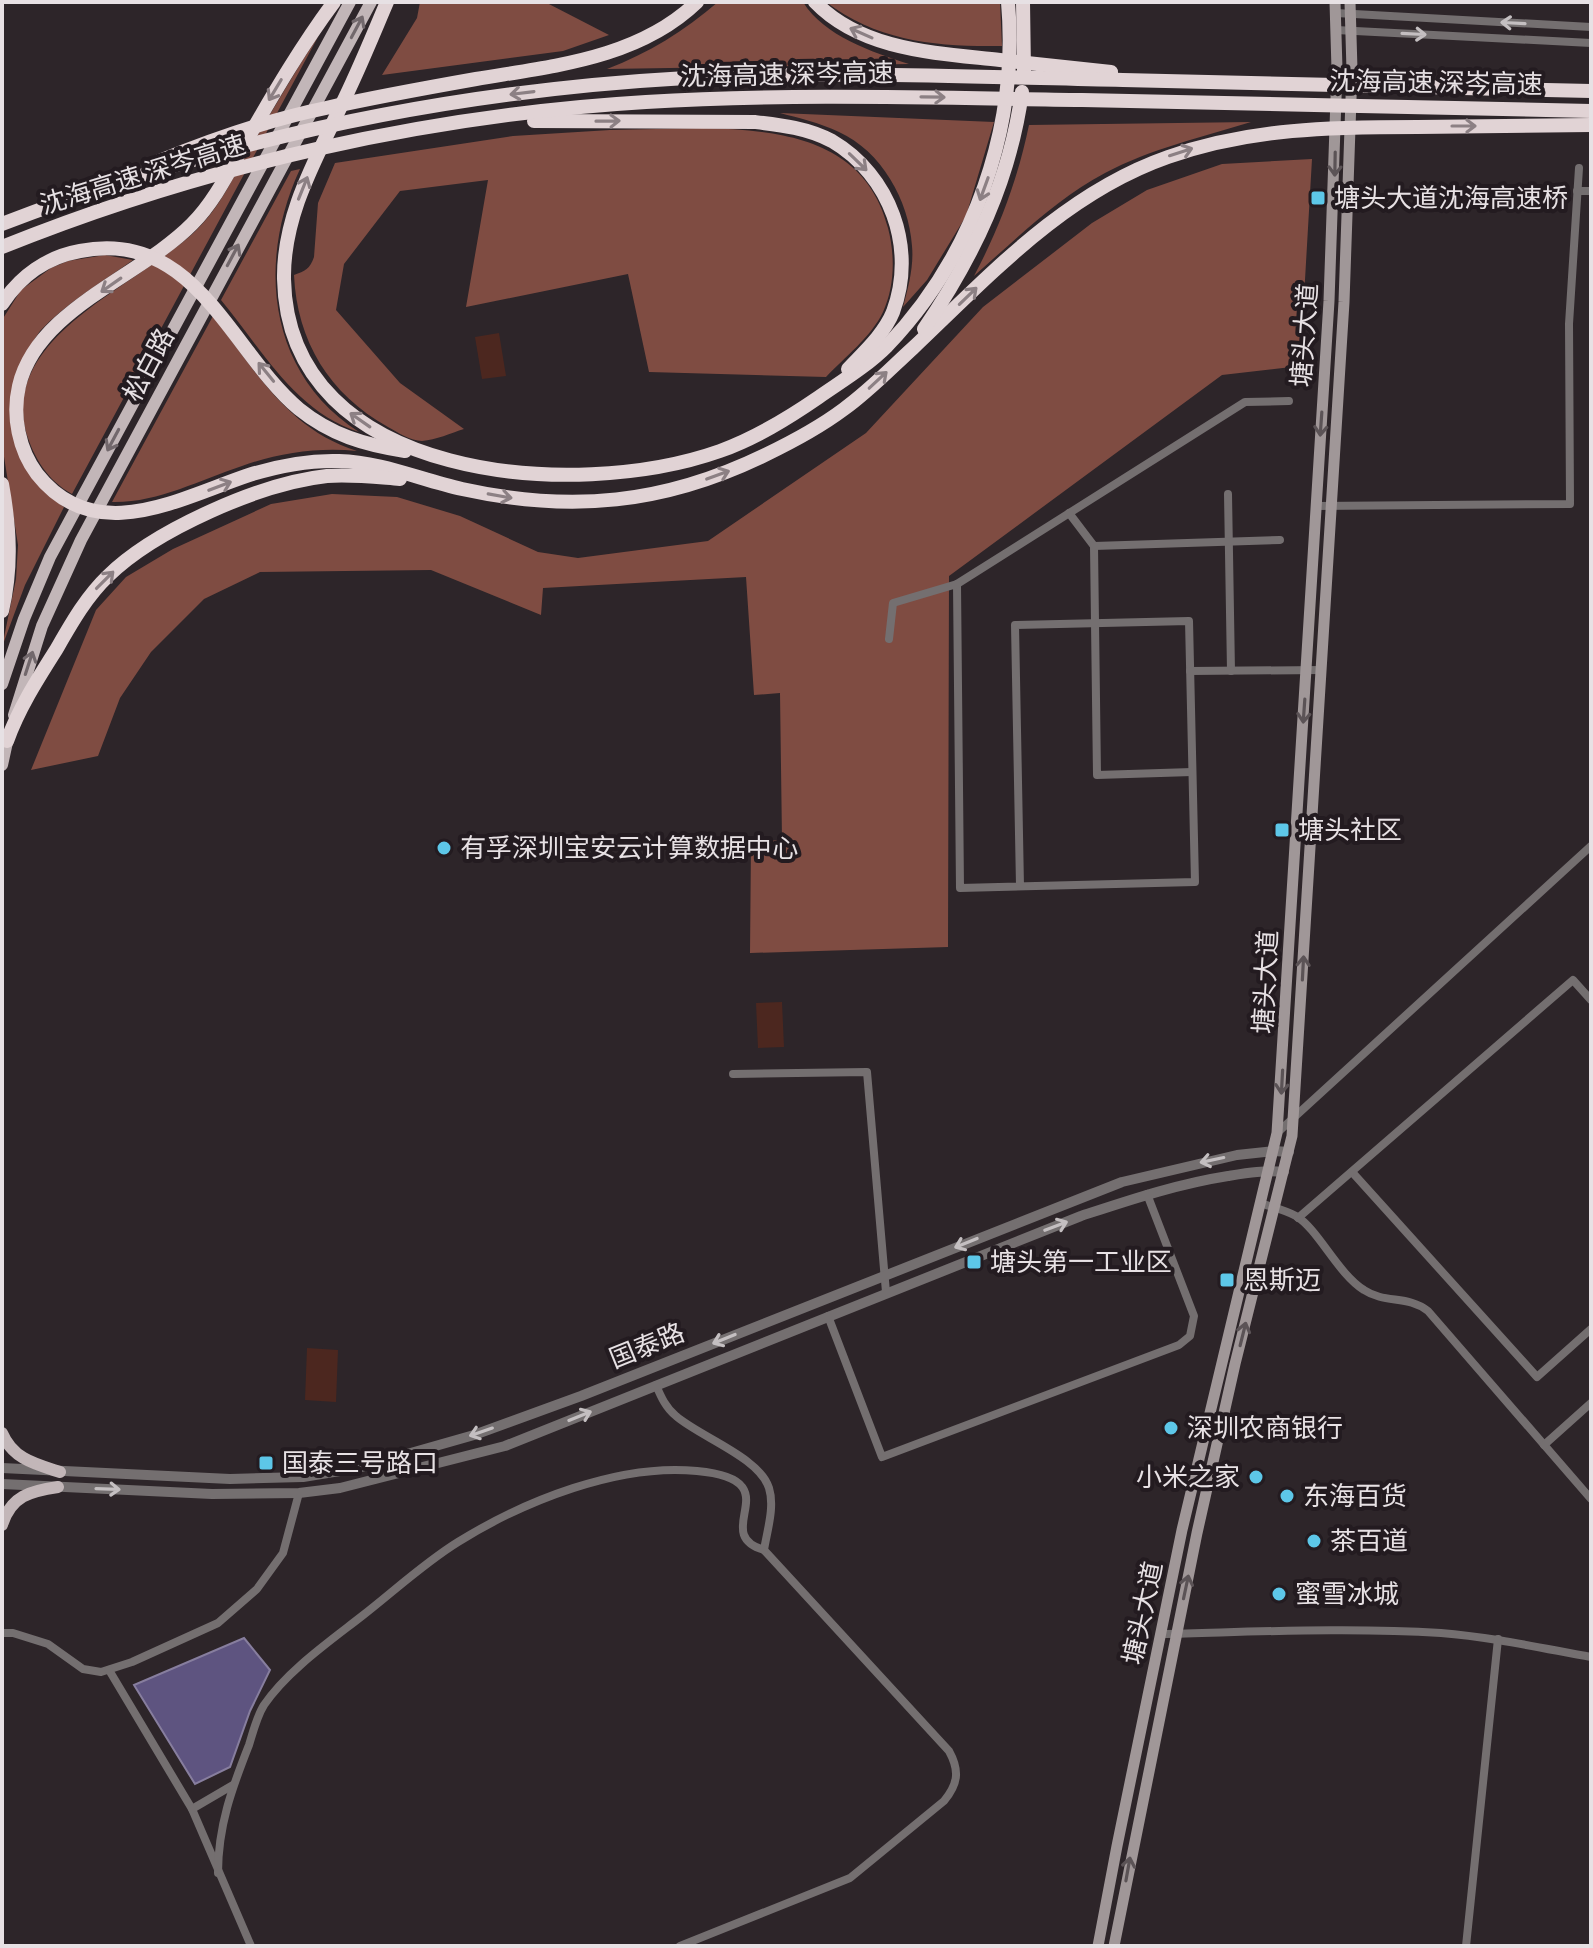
<svg xmlns="http://www.w3.org/2000/svg" width="1593" height="1948" font-family="'Source Sans 3','Noto Sans SC',sans-serif">
<rect width="100%" height="100%" fill="#2d2529"/>
<g fill="#4c271f">
<path d="M 499,333 L 506,376 L 482,379 L 475,337 Z"/>
<path d="M 782,1002 L 784,1047 L 758,1048 L 756,1003 Z"/>
<path d="M 307,1348 L 338,1350 L 336,1402 L 305,1400 Z"/>
</g>
<g fill="#7f4c42">
<path d="M 420,2 L 545,2 L 609,35 L 563,51 L 382,75 L 417,18 Z"/>
<path d="M 718,2 L 803,2 C 824,36 872,52 909,64 L 607,69 C 649,53 684,31 718,2 Z"/>
<path d="M 826,2 L 1000,2 L 1002,46 C 939,47 878,42 826,2 Z"/>
<path d="M 319,35 L 72,494 C 47,480 34,458 26,432 C 0,330 152,282 204,222 C 222,202 233,178 246,155 C 270,115 293,74 319,35 Z"/>
<path d="M 780,113 L 994,122 L 966,216 L 927,280 L 903,307 C 908,288 914,267 912,246 C 909,200 881,151 839,132 C 820,123 799,118 780,113 Z"/>
<path d="M 1251,122 C 1202,137 1150,149 1105,173 C 1056,199 1016,239 974,276 C 1000,227 1018,178 1029,125 Z"/>
<path d="M 703,128 C 780,130 865,138 888,228 C 895,255 895,286 883,312 C 871,337 845,357 826,377 L 649,372 L 628,274 L 466,307 L 488,180 L 400,191 L 344,264 L 336,310 L 400,383 L 464,429 C 451,433 436,440 422,441 C 411,441 397,432 388,427 C 329,394 297,341 294,275 C 305,271 310,269 314,257 L 318,203 L 335,163 L 513,136 L 610,130 Z"/>
<path d="M 1312,159 L 1300,366 L 1222,375 L 949,576 L 948,947 L 750,953 L 751,842 L 782,840 L 780,693 L 754,695 L 746,577 L 543,588 L 541,615 L 431,570 L 260,572 L 204,599 L 151,652 L 120,698 L 98,756 L 31,770 L 96,610 L 126,577 L 173,549 L 271,504 L 332,494 L 397,497 L 460,516 L 538,552 L 578,558 L 708,541 L 866,433 L 983,307 L 1092,223 L 1147,190 L 1222,164 Z"/>
<path d="M 300,169 C 257,261 267,373 359,432 C 295,412 261,348 221,300 L 291,171 Z"/>
<path d="M 105,255 L 133,260 C 102,282 66,303 40,331 C 0,385 4,468 64,507 L 25,585 L 2,647 L 16,579 L 18,545 L 2,444 L 2,320 L 21,290 L 51,268 L 68,261 Z"/>
<path d="M 213,316 C 255,370 287,429 357,451 C 318,447 278,453 242,466 C 199,480 158,503 112,502 Z"/>
</g>
<path fill="#5e5480" stroke="#877e9e" stroke-width="2" d="M 244,1638 L 270,1670 L 250,1711 L 230,1767 L 195,1784 L 134,1685 Z"/>
<g fill="none" stroke-linecap="round" stroke-linejoin="round">
<g stroke="#746f70" stroke-width="8">
<path d="M 1336,13 L 1591,27"/>
<path d="M 1336,30 L 1591,43"/>
<path d="M 1577,191 L 1591,191"/>
<path d="M 1228,494 L 1231,671"/>
<path d="M 1316,506 L 1570,504 L 1569,324 L 1579,168"/>
<path d="M 1069,513 L 1094,546 L 1097,775 L 1192,772"/>
<path d="M 1094,546 L 1280,540"/>
<path d="M 957,584 L 960,888 L 1195,882 L 1189,621 L 1015,625 L 1020,886"/>
<path d="M 889,639 L 893,603 L 957,584 L 1245,402 L 1289,401"/>
<path d="M 1190,671 L 1321,670"/>
<path d="M 733,1074 L 867,1072 L 886,1292"/>
<path d="M 1277,1133 L 1591,846"/>
<path d="M 1352,1172 L 1537,1377 L 1591,1329"/>
<path d="M 1260,1203 C 1272,1207 1285,1210 1296,1216 C 1318,1229 1338,1274 1364,1290 C 1385,1304 1408,1295 1428,1311 L 1591,1499"/>
<path d="M 1298,1218 L 1573,980 L 1591,1000"/>
<path d="M 828,1316 L 882,1457 L 1179,1345 L 1190,1336 L 1194,1316 L 1147,1194"/>
<path d="M 656,1385 C 661,1397 666,1408 676,1416 C 700,1437 759,1457 769,1488 C 775,1507 767,1531 764,1550 L 949,1751 C 960,1771 958,1784 944,1801 L 850,1878 L 680,1946"/>
<path d="M 1544,1445 L 1591,1403"/>
<path d="M 2,1633 L 13,1633 L 48,1644 L 83,1669 L 101,1672 L 132,1662 L 218,1623 L 257,1589 L 283,1553 L 299,1493"/>
<path d="M 1161,1634 C 1254,1632 1348,1627 1441,1633 C 1491,1637 1541,1648 1591,1657"/>
<path d="M 109,1670 L 192,1809 L 251,1946"/>
<path d="M 192,1809 L 233,1785"/>
<path d="M 218,1873 C 218,1826 232,1788 249,1745 C 253,1732 257,1716 264,1705 C 287,1671 330,1641 362,1616 C 393,1592 424,1563 458,1542 C 524,1501 619,1463 697,1471 C 794,1480 707,1533 764,1550"/>
<path d="M 1466,1946 L 1498,1639"/>
</g>
<g stroke="#746f70" stroke-width="10">
<path d="M 2,1468 L 230,1479 L 303,1477 L 358,1468 L 474,1435 L 581,1396 L 1122,1182 L 1237,1155 L 1274,1151 L 1289,1152"/>
<path d="M 2,1484 L 212,1494 L 299,1493 L 340,1488 L 505,1446 L 1081,1216 C 1130,1200 1177,1184 1228,1176 C 1247,1173 1265,1170 1284,1172"/>
</g>
<g stroke="#a09798" stroke-width="11">
<path d="M 1098,1946 L 1117,1846 L 1182,1530 L 1277,1133 L 1329,301 L 1337,69 L 1335,2"/>
<path d="M 1114,1946 L 1197,1533 L 1235,1364 L 1292,1136 L 1344,302 L 1352,70 L 1350,2"/>
</g>
<g stroke="#c2b6b8" stroke-width="12">
<path d="M 2,684 L 24,619 L 50,557 L 350,2"/>
<path d="M 14,715 L 42,626 L 81,540 L 371,2"/>
<path d="M 2,765 L 9,733"/>
<path d="M 2,1433 C 13,1459 35,1464 60,1472"/>
<path d="M 2,1525 C 11,1496 30,1491 58,1487"/>
</g>
<g stroke="#e1d3d5" stroke-width="14">
<path d="M 334,2 C 302,45 275,91 248,138 C 231,167 216,200 192,224 C 140,277 37,309 19,386 C 12,416 19,450 37,474 C 95,548 180,498 249,475 C 278,466 309,460 339,461 C 382,462 421,480 462,489 C 571,513 664,504 765,455 C 792,442 820,427 844,409 C 869,391 890,369 913,348 C 991,274 1065,193 1168,157 C 1250,128 1333,127 1418,127 C 1476,126 1533,126 1591,125"/>
<path d="M 387,2 C 372,37 358,72 341,106 C 315,161 283,216 284,279 C 288,482 576,502 720,451 C 756,438 787,419 819,397 C 842,381 867,366 887,346 C 974,255 1019,127 1008,2"/>
<path d="M 815,2 C 862,51 937,53 1000,60 C 1037,64 1074,68 1111,72"/>
<path d="M 1023,2 L 1024,71"/>
<path d="M 534,121 L 755,122 C 781,125 808,128 832,141 C 890,175 917,248 893,312 C 884,334 864,352 848,369"/>
<path d="M 157,162 C 213,139 267,120 326,108 C 375,97 425,88 476,79 C 552,66 638,59 697,2"/>
<path d="M 2,224 C 221,139 452,91 686,78 C 832,71 977,77 1123,80 C 1279,84 1435,87 1591,91"/>
<path d="M 2,247 C 205,165 428,115 646,102 C 791,93 937,98 1082,100 C 1252,104 1421,107 1591,111"/>
<path d="M 2,304 C 20,276 47,257 80,251 C 195,228 231,352 299,409 C 331,435 365,445 405,451"/>
<path d="M 924,329 C 974,256 1010,180 1022,92"/>
<path d="M 2,484 C 10,528 12,568 2,611"/>
<path d="M 7,741 C 19,708 37,680 56,650 C 71,624 86,597 108,576 C 155,530 261,483 327,476 C 351,474 375,477 400,479"/>
</g>
</g>
<defs><path id="oneway-shaft" d="M-6 0H5M1.5-3L5.5 0L1.5 3" fill="none" stroke-width="1.6" stroke-linecap="round" stroke-linejoin="round" transform="scale(2)"/></defs>
<g stroke="#c4bfc1">
<use href="#oneway-shaft" transform="translate(1513 23) rotate(-177)"/>
<use href="#oneway-shaft" transform="translate(1414 34) rotate(3)"/>
<use href="#oneway-shaft" transform="translate(1212 1160) rotate(168)"/>
<use href="#oneway-shaft" transform="translate(1056 1226) rotate(-21)"/>
<use href="#oneway-shaft" transform="translate(966 1243) rotate(158)"/>
<use href="#oneway-shaft" transform="translate(724 1339) rotate(158)"/>
<use href="#oneway-shaft" transform="translate(580 1416) rotate(-22)"/>
<use href="#oneway-shaft" transform="translate(481 1432) rotate(161)"/>
<use href="#oneway-shaft" transform="translate(108 1489) rotate(2)"/>
</g>
<g stroke="#72686c">
<use href="#oneway-shaft" transform="translate(357 27) rotate(-62)"/>
<use href="#oneway-shaft" transform="translate(233 255) rotate(-62)"/>
<use href="#oneway-shaft" transform="translate(113 440) rotate(118)"/>
<use href="#oneway-shaft" transform="translate(29 663) rotate(-72)"/>
</g>
<g stroke="#8c8084">
<use href="#oneway-shaft" transform="translate(861 33) rotate(-156)"/>
<use href="#oneway-shaft" transform="translate(275 90) rotate(121)"/>
<use href="#oneway-shaft" transform="translate(522 93) rotate(173)"/>
<use href="#oneway-shaft" transform="translate(933 97) rotate(1)"/>
<use href="#oneway-shaft" transform="translate(608 121) rotate(-1)"/>
<use href="#oneway-shaft" transform="translate(1464 126)"/>
<use href="#oneway-shaft" transform="translate(1181 152) rotate(-18)"/>
<use href="#oneway-shaft" transform="translate(858 162) rotate(44)"/>
<use href="#oneway-shaft" transform="translate(303 188) rotate(-68)"/>
<use href="#oneway-shaft" transform="translate(984 189) rotate(110)"/>
<use href="#oneway-shaft" transform="translate(111 285) rotate(145)"/>
<use href="#oneway-shaft" transform="translate(968 296) rotate(-44)"/>
<use href="#oneway-shaft" transform="translate(266 372) rotate(-129)"/>
<use href="#oneway-shaft" transform="translate(878 380) rotate(-43)"/>
<use href="#oneway-shaft" transform="translate(360 420) rotate(-145)"/>
<use href="#oneway-shaft" transform="translate(718 475) rotate(-20)"/>
<use href="#oneway-shaft" transform="translate(220 486) rotate(-21)"/>
<use href="#oneway-shaft" transform="translate(500 496) rotate(10)"/>
<use href="#oneway-shaft" transform="translate(105 580) rotate(-45)"/>
</g>
<g stroke="#5b5356">
<use href="#oneway-shaft" transform="translate(1335 164) rotate(91)"/>
<use href="#oneway-shaft" transform="translate(1321 424) rotate(94)"/>
<use href="#oneway-shaft" transform="translate(1304 711) rotate(94)"/>
<use href="#oneway-shaft" transform="translate(1303 968) rotate(-87)"/>
<use href="#oneway-shaft" transform="translate(1282 1082) rotate(93)"/>
<use href="#oneway-shaft" transform="translate(1243 1334) rotate(-76)"/>
<use href="#oneway-shaft" transform="translate(1186 1587) rotate(-78)"/>
<use href="#oneway-shaft" transform="translate(1128 1869) rotate(-80)"/>
</g>
<g fill="#5dc7e8" stroke="#231b20" stroke-width="3">
<rect x="1310" y="190" width="16" height="16" rx="4"/>
<rect x="1274" y="822" width="16" height="16" rx="4"/>
<circle cx="444" cy="848" r="8"/>
<rect x="966" y="1254" width="16" height="16" rx="4"/>
<rect x="1219" y="1272" width="16" height="16" rx="4"/>
<circle cx="1171" cy="1428" r="8"/>
<rect x="258" y="1455" width="16" height="16" rx="4"/>
<circle cx="1256" cy="1477" r="8"/>
<circle cx="1287" cy="1496" r="8"/>
<circle cx="1314" cy="1541" r="8"/>
<circle cx="1279" cy="1594" r="8"/>
</g>
<g text-anchor="middle" dominant-baseline="central" stroke-width="8" stroke-linejoin="round" paint-order="stroke">
<g font-size="26" fill="#e7e1e4" stroke="#231b20">
<text transform="translate(787 75) rotate(-1)">沈海高速 深岑高速</text>
<text transform="translate(1436 83) rotate(1)">沈海高速 深岑高速</text>
<text transform="translate(143 175) rotate(-17)">沈海高速 深岑高速</text>
<text transform="translate(1305 335) rotate(-86)">塘头大道</text>
<text transform="translate(149 365) rotate(-62)">松白路</text>
<text transform="translate(1266 982) rotate(-87)">塘头大道</text>
<text transform="translate(647 1346) rotate(-22)">国泰路</text>
<text transform="translate(1143 1613) rotate(-78)">塘头大道</text>
</g>
<g font-size="26" fill="#e7e1e4" stroke="#231b20" text-anchor="start">
<text x="1334" y="198">塘头大道沈海高速桥</text>
<text x="1298" y="830">塘头社区</text>
<text x="460" y="848">有孚深圳宝安云计算数据中心</text>
<text x="990" y="1262">塘头第一工业区</text>
<text x="1243" y="1280">恩斯迈</text>
<text x="1187" y="1428">深圳农商银行</text>
<text x="282" y="1463">国泰三号路口</text>
<text x="1240" y="1477" text-anchor="end">小米之家</text>
<text x="1303" y="1496">东海百货</text>
<text x="1330" y="1541">茶百道</text>
<text x="1295" y="1594">蜜雪冰城</text>
</g>
</g>
<rect width="1593" height="1948" fill="none" stroke="#e7e1e4" stroke-width="8"/>
</svg>
